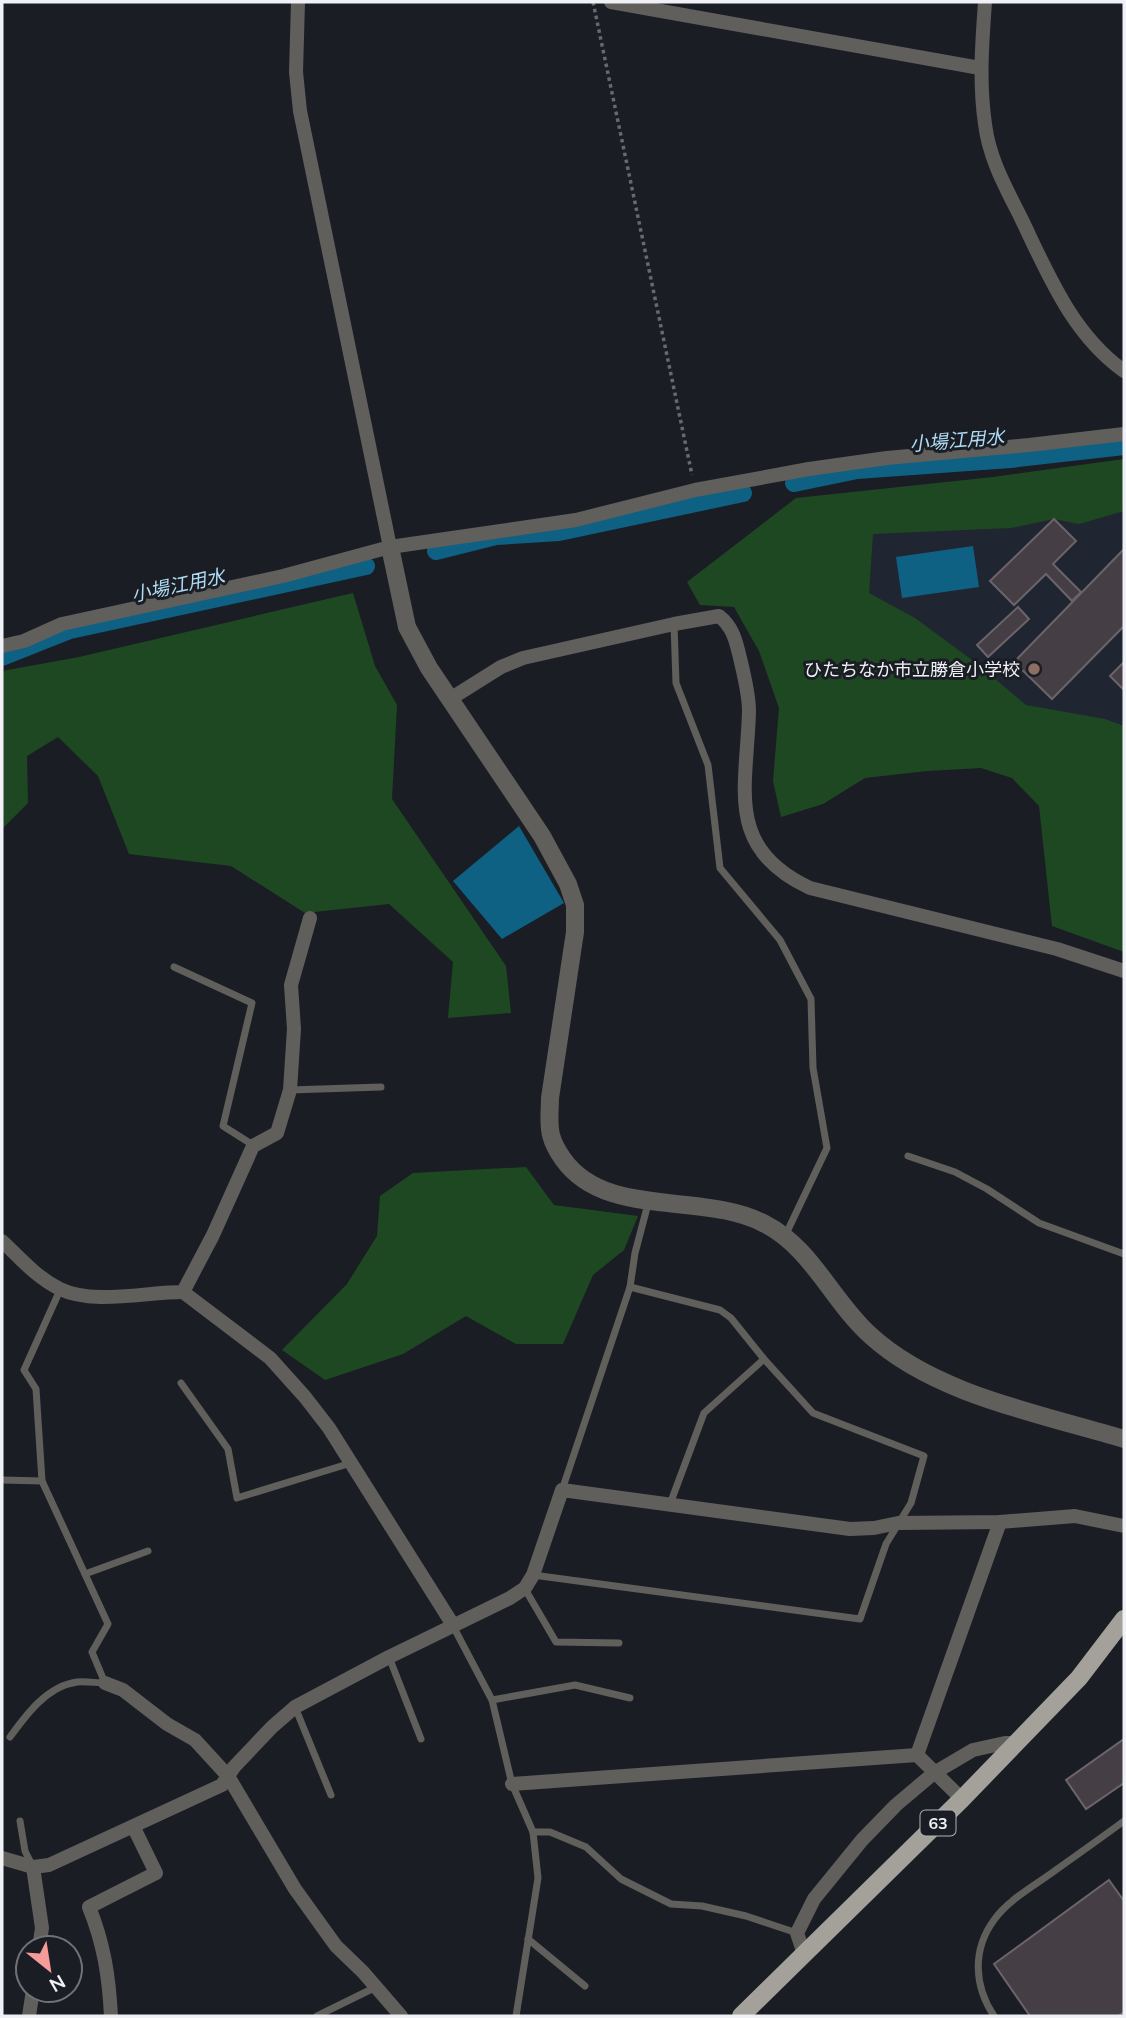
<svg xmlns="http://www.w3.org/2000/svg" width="1126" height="2018" font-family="Mulish,'Noto Sans JP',sans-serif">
<rect width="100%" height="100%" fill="#1a1e24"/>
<path fill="#202631" d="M 1124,493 L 1124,750 L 1026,723 L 860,615 L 864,500 Z"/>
<g fill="#1e4822">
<path d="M 1124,459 L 1124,511 L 1079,524 L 1054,519 L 1011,528 L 873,534 L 869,593 L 915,618 L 976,663 L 1026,705 L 1105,719 L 1124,726 L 1124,952 L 1052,926 L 1039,806 L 1012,778 L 981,768 L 927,771 L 865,778 L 823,804 L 781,817 L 773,781 L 779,708 L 759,651 L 734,607 L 700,605 L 687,582 L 796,498 L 993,477 Z"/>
<path d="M 353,593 L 375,666 L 397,705 L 392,799 L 506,966 L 511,1013 L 448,1018 L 453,962 L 389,904 L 305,913 L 231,866 L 129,854 L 98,776 L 58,737 L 27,756 L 28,803 L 2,829 L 2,671 L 79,657 Z"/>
<path d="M 526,1167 L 554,1205 L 638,1216 L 624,1250 L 593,1275 L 563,1344 L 516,1344 L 466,1316 L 403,1354 L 325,1380 L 282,1350 L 347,1284 L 377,1236 L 380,1196 L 413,1173 Z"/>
</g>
<g fill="#0e6183">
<path d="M 973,546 L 979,587 L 902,598 L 896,557 Z"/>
<path d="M 519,826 L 564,903 L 502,939 L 453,881 Z"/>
</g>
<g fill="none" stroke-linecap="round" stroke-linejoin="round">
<g stroke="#0e6183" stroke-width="18">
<path d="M 794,483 L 857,470 L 1010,459 L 1124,446"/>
<path d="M 436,551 L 496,536 L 559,532 L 743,493"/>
<path d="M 2,657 L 70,630 L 366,566"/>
</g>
</g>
<g fill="#453f45" stroke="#6b646b" stroke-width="2">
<path d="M 1054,519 L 1076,541 L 1053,564 L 1081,592 L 1072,601 L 1046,574 L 1014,605 L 990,581 Z"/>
<path d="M 1124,549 L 1124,626 L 1052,699 L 1014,662 Z"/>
<path d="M 1018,607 L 1029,619 L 988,657 L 977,645 Z"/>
<path d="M 1124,662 L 1124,690 L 1110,676 Z"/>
<path d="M 1124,1739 L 1124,1783 L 1086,1809 L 1066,1780 Z"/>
<path d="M 1109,1880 L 1124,1901 L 1124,2012 L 1118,2016 L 1030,2016 L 994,1964 Z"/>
</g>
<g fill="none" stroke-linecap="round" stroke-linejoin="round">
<path stroke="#66696f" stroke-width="3.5" stroke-dasharray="3.5 3.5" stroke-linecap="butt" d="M 593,2 L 692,475"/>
<g stroke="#605f5b" stroke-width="7">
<path d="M 674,624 L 676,683 L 708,765 L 720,868 L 780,940 L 811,999 L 813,1068 L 827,1148 L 785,1236"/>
<path d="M 174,967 L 252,1003 L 223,1126 L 253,1145"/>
<path d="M 290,1090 L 381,1087"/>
<path d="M 908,1156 L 955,1172 L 987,1189 L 1039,1223 L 1124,1254"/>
<path d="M 181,1383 L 228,1449 L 237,1498 L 351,1463"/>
<path d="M 2,1480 L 42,1481"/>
<path d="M 562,1490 L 630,1287 L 635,1253 L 649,1200"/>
<path d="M 670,1504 L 704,1413 L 764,1359"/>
<path d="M 85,1574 L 148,1551"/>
<path d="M 533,1575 L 860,1619 L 886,1544 L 911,1503 L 924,1456 L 813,1413 L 764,1359 L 731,1318 L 720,1310 L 630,1287"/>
<path d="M 525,1589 L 556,1642 L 619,1643"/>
<path d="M 453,1626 L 492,1700 L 512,1784 L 533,1832 L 538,1878 L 516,2016"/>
<path d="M 389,1657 L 421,1739"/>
<path d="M 492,1700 L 575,1685 L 630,1698"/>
<path d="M 295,1707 L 331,1795"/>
<path d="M 10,1737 C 26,1715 47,1686 77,1682 C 86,1681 96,1683 105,1683 L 92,1652 L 108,1624 L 42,1481 L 36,1389 L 24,1370 L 60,1290"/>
<path d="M 20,1821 L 25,1851 L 33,1867"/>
<path d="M 533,1832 L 550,1832 L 586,1847 L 621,1879 L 671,1904 L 702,1906 L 746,1916 L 797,1933"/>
<path d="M 528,1939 L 585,1986"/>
<path d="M 317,2016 L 376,1987"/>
<path d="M 994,2016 C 974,1986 972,1950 994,1920 C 1008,1900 1034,1886 1053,1872 C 1077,1855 1101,1838 1124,1821"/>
</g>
<g stroke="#605f5b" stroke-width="14">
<path d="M 298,2 L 296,72 L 300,111 L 390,547"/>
<path d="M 611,2 L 980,68"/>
<path d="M 985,2 C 982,43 979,83 985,124 C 989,158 1006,188 1021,218 C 1048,274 1072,334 1124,371"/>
<path d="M 2,646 L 24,641 L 62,624 L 283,576 L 390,547 L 576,520 L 695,490 L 809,469 L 887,458 L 1029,445 L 1124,434"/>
<path d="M 450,699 L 501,667 L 523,658 L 674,624 L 719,616 C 733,627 736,641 740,658 C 744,675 749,694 749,711 C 747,788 724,848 810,888 L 1057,949 L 1124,971"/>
<path d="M 2,1241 C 20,1258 37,1278 60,1289 C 93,1305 146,1292 183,1292 L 213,1235 L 253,1146 L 277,1133 L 290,1090 L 294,1029 L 291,985 L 310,918"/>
<path d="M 183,1292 L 270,1358 L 305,1397 L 329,1428 L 453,1625"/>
<path d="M 105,1683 L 123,1690 L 167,1724 L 195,1740 L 228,1776 L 295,1889 L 336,1946 L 363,1972 L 401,2016"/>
<path d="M 917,1755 L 1000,1522"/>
<path d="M 512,1784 L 917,1755 L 962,1799"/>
<path d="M 2,1858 L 33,1867 L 49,1865 L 222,1785 L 234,1767 L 272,1727 L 295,1707 L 389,1657 L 510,1598 L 525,1588 L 533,1575 L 562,1490 L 850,1529 L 874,1528 L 898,1523 L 1000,1522 L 1075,1516 L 1124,1526"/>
<path d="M 33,1867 L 42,1928 L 39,1948"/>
<path d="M 804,1954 L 797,1933 L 814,1899 L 862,1840 L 896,1805 L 934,1773 L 973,1750 L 1005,1743 L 1016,1743"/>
<path d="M 29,2016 L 33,1990"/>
<path d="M 111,2016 C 109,1977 104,1944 89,1907 L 156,1873 L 134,1828"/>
</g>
<path stroke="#605f5b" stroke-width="18" d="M 390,547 L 407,627 L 429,668 L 542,836 L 568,884 L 575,905 L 575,932 L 550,1098 C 550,1110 548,1123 551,1135 C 553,1143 558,1152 563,1159 C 606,1220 704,1191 765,1224 C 812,1248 832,1301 870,1335 C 935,1395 1042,1414 1124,1439"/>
<path stroke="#a4a19a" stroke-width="18" d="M 741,2016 L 962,1799 L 1079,1678 L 1124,1619"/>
</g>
<circle fill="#8d6e63" stroke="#1a1e24" stroke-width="2.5" cx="1034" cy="669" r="7"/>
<g text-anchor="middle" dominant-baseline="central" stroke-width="6" stroke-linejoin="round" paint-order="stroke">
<rect fill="#1a1e24" stroke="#afb2b7" stroke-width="2" x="920.5" y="1810.5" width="35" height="25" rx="5"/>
<g font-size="16" font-weight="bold" fill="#eff1f6">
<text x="938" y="1823">63</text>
</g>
<g font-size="18" fill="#eff1f6" stroke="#1a1e24" text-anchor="end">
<text x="1020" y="669">ひたちなか市立勝倉小学校</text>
</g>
<g font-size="19" font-style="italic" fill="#b0ddf5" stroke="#1a1e24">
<text transform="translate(957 440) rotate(-5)">小場江用水</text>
<text transform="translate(178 585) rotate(-12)">小場江用水</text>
</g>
</g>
<rect width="1126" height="2018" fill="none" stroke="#eff1f6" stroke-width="7"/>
<g transform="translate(49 1969) rotate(150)"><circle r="33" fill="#1a1e24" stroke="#6f7278" stroke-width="2"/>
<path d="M0-5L12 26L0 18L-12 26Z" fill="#f59b99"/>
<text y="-10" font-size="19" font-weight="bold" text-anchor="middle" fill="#eff1f6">N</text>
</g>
</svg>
